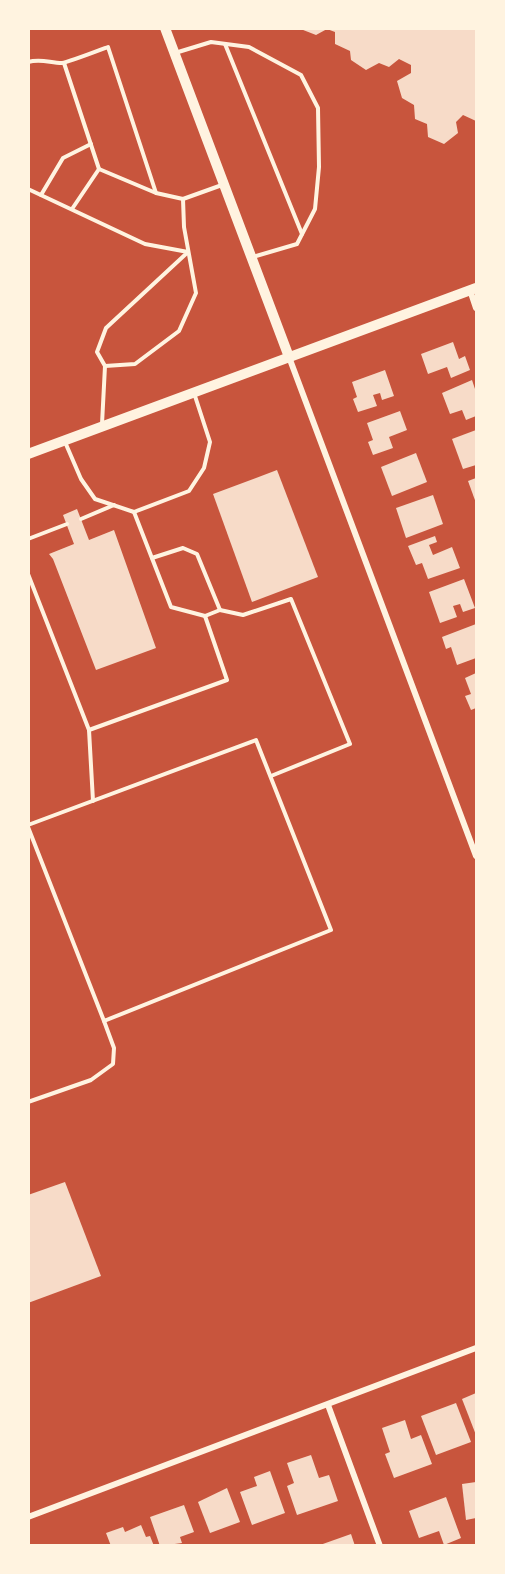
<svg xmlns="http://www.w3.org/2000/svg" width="505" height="1574" font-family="'Sofia Sans Condensed',sans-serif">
<rect width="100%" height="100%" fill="#c8553d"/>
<g fill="#f7dbc8">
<path d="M 298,28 L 476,28 L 476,121 L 463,115 L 456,122 L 458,133 L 444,144 L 428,137 L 427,124 L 415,119 L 414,105 L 402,98 L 397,81 L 411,73 L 411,65 L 399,59 L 389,67 L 379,63 L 366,70 L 351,60 L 350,51 L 335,44 L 335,32 L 327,29 L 316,35 Z"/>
<path d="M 453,342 L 459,359 L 465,356 L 470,370 L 451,378 L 447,367 L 428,374 L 421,354 Z"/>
<path d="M 385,370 L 394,396 L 382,400 L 380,393 L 373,395 L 377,406 L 358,412 L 353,399 L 357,397 L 352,382 Z"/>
<path d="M 472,380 L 476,392 L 476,416 L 466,420 L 462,410 L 450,414 L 442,393 Z"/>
<path d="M 400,411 L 407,430 L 389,437 L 393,448 L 373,455 L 368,442 L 373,440 L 367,423 Z"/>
<path d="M 476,430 L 476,465 L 463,469 L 452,439 Z"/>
<path d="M 416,453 L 427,482 L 392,496 L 381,467 Z"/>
<path d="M 277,470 L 318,577 L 252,602 L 213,494 Z"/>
<path d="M 476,478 L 476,503 L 468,481 Z"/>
<path d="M 433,495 L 443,524 L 406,538 L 396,508 Z"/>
<path d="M 77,509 L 89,540 L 114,530 L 156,648 L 96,670 L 53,559 L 49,554 L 74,544 L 63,515 Z"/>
<path d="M 435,536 L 437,542 L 429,545 L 433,555 L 452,547 L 460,568 L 428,579 L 422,563 L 416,565 L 408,546 Z"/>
<path d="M 464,579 L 475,608 L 463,612 L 460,604 L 453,606 L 457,617 L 440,623 L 429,592 Z"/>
<path d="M 476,624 L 476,658 L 457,665 L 451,647 L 446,649 L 442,637 Z"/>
<path d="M 476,673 L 476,708 L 471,710 L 465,696 L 471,694 L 465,678 Z"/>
<path d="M 65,1182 L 101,1276 L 28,1303 L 28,1195 Z"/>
<path d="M 476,1393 L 476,1435 L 462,1399 Z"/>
<path d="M 456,1403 L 471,1442 L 436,1455 L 421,1416 Z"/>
<path d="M 405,1420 L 411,1439 L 421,1435 L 432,1464 L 394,1478 L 385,1454 L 390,1452 L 382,1428 Z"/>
<path d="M 311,1455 L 319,1478 L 329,1475 L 338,1501 L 297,1515 L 287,1486 L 294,1483 L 287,1463 Z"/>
<path d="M 270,1471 L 285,1513 L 252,1525 L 240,1492 L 257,1486 L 254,1477 Z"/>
<path d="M 476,1482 L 476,1518 L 466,1520 L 462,1484 Z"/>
<path d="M 227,1488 L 240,1522 L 210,1533 L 198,1502 Z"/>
<path d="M 446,1497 L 461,1538 L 444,1545 L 439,1531 L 419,1538 L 409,1511 Z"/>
<path d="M 184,1505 L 194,1532 L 180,1537 L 182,1543 L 160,1546 L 150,1517 Z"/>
<path d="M 141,1525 L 146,1537 L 150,1536 L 154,1546 L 111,1546 L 106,1533 L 123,1527 L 125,1532 Z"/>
<path d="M 351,1534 L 355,1546 L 320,1546 L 320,1545 Z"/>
</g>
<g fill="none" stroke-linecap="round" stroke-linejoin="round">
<g stroke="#fff3e0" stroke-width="4">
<path d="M 225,44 L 302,234"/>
<path d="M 175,53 L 211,42 L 249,47 L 301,75 L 318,108 L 319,167 L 315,209 L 297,244 L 253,257"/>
<path d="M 28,62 C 41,58 50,63 62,63 C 66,63 100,50 108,47 L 156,193 L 183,199 L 184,227 L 196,293 L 179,331 L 135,364 L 105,366"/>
<path d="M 64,63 L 99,169 L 156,193"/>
<path d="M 28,189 L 145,244 L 188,252 L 106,328 L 97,352 L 105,366 L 102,424"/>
<path d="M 41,195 L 63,158 L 91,144"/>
<path d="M 183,199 L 222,185"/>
<path d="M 72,209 L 99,169"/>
<path d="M 65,442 L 81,479 L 95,499 L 134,512 L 171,607 L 205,616 L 227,680 L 89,730"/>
<path d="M 134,512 L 189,491 L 204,468 L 210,442 L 194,393"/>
<path d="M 81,519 L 114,505"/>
<path d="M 28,539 L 67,524"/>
<path d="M 152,558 L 183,548 L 197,554 L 220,610 L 205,616"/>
<path d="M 28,574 L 89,730 L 93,801"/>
<path d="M 220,610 L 243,615 L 291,599 L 350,744 L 271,776"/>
<path d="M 28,825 L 256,740 L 331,930 L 104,1021 L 28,827"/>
<path d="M 28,1102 L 91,1080 L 113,1064 L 114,1048 L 104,1021"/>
</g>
<g stroke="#fff3e0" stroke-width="6">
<path d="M 470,290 L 476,308"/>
<path d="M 289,357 L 476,856"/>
<path d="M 328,1405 L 380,1546"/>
<path d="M 28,1517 L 476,1348"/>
</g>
<g stroke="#fff3e0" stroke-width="10">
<path d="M 165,28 L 289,357"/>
<path d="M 28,454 L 476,288"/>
</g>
</g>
<rect width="505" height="1574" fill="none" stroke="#fff3e0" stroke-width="60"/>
</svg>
